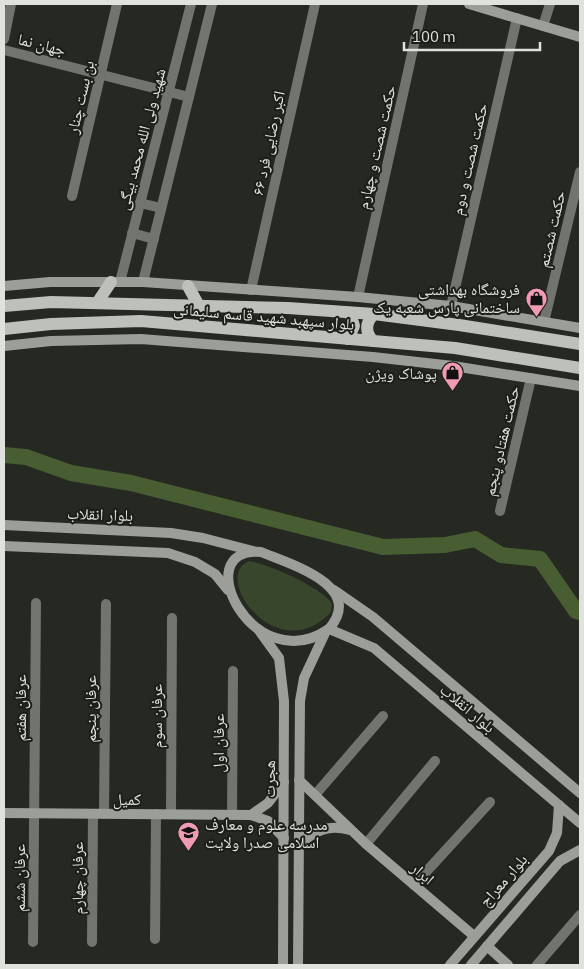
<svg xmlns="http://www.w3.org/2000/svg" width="584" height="969" font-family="'IBM Plex Sans','Noto Naskh Arabic',sans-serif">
<rect width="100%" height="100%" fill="#252921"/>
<path fill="#38472b" d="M 249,561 C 268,564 323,588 332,604 L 331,612 C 278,669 210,577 249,561 Z"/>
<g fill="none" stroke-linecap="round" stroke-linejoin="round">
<path stroke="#485d32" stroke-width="16" d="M 4,455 L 26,457 L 71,473 L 131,483 L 383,547 L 445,545 L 475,539 L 501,555 L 540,559 L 576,611 L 580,612"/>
<g stroke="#727470" stroke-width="10">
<path d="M 543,26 L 550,4"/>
<path d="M 4,39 L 11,4"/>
<path d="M 4,50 L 189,97"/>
<path d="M 72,196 L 117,4"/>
<path d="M 140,203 L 161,208"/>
<path d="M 132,233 L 154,239"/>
<path d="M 120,282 L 191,4"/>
<path d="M 143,282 L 212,4"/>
<path d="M 251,290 L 315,4"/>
<path d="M 358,297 L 423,4"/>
<path d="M 451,306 L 517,18"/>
<path d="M 544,322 L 580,172"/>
<path d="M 500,511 L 531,378"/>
<path d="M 315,795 L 383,716"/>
<path d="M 104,814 L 106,604"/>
<path d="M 171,814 L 172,618"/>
<path d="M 232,815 L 233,671"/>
<path d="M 366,844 L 435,761"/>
<path d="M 414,885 L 490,802"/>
<path d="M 155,939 L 156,814"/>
<path d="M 33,942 L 36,603"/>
<path d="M 92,942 L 93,814"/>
<path d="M 537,965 L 580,915"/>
</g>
<g stroke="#9c9f99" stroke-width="10">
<path d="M 469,4 L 580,37"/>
<path d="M 4,286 L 50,282 L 143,282 L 358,297 L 451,306 L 580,328"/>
<path d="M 4,346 L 51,341 L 141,339 L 373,357 L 453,366 L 580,386"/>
<path d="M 4,525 L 171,533 L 203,538 L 253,551"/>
<path d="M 4,546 L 168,553 L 195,562 L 215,574 L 228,590"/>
<path d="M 261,552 C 290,564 366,586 329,629 C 253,681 186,546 261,552 Z"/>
<path d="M 334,590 L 373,617 L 580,793"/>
<path d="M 258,629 L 279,658 L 284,701 L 283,965"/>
<path d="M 329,629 L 374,648 L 580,823"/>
<path d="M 299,780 L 366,844 L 474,936"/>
<path d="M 4,813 L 251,815 L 268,821 L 284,838"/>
<path d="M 251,815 L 268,803 L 284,782"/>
<path d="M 299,845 C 315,830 329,824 350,830"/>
<path d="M 487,946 L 508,965"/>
<path d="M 298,965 L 300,701 L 304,678 L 326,631"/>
<path d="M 450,965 L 549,851 L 557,833 L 559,805"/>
<path d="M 471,965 L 560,861 L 580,850"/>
</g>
<g stroke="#bdc1b9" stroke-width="12">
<path d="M 188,286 L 199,306"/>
<path d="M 97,303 L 111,282"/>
<path d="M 4,306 L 51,302 L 288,308 L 374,314 L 459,325 L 580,344"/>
<path d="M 4,329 L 51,324 L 141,321 L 455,348 L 580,368"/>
<path d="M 348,339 L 354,326 L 350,313"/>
<path d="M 373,341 C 365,332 365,323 374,314"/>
</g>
</g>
<defs>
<symbol id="shop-pin" viewBox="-11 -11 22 30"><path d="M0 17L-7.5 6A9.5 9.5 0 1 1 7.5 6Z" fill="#f19ab4" stroke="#1b1f18"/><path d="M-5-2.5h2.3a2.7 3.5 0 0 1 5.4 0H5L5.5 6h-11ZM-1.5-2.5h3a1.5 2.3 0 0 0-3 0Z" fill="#111"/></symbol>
<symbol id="school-pin" viewBox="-11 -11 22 30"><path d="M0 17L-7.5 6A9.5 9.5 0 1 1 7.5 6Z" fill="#f19ab4" stroke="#1b1f18"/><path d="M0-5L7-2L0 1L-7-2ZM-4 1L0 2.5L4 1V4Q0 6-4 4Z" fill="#111"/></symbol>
</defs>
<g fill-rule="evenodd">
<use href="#shop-pin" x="524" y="286" width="25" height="34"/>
<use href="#shop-pin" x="440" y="360" width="25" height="34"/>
<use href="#school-pin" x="176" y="820" width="25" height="34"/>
</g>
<g text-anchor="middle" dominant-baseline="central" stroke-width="4" stroke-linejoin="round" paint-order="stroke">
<g font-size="16" fill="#dfe2dd" stroke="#1b1f18">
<text transform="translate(42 44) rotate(14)">جهان نما</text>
<text transform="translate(80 97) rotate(-77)">بن بست چنار</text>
<text transform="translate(141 139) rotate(-75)">شهید ولی الله محمد بیگی</text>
<text transform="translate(268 143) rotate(-78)">۶۶ اکبر رضایی فرد</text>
<text transform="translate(376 147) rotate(-77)">حکمت شصت و چهارم</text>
<text transform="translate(469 159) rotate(-77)">حکمت شصت و دوم</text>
<text transform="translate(551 229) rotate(-77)">حکمت شصتم</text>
<text transform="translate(264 316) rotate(5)">بلوار سپهبد شهید قاسم سلیمانی</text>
<text transform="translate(501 441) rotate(-77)">حکمت هفتادو پنجم</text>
<text transform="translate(100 514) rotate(2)">بلوار انقلاب</text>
<text transform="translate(20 708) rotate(-90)">عرفان هفتم</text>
<text transform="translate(468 708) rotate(40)">بلوار انقلاب</text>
<text transform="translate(90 709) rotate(-90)">عرفان پنجم</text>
<text transform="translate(156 716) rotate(-90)">عرفان سوم</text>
<text transform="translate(218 743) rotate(-90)">عرفان اول</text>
<text transform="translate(269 779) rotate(-90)">هجرت</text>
<text x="127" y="799">کمیل</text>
<text transform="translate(423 873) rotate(41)">ابرار</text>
<text transform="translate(19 878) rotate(-90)">عرفان ششم</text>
<text transform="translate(77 878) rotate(-90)">عرفان چهارم</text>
<text transform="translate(503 880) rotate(-49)">بلوار معراج</text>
</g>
<g font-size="16" fill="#dfe2dd" stroke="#1b1f18" text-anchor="end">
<text x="520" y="289">فروشگاه بهداشتی<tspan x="520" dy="18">ساختمانی پارس شعبه یک</tspan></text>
<text x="437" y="373">پوشاک ویژن</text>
<text x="205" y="824" text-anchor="start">مدرسه علوم و معارف<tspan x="205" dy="18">اسلامی صدرا ولایت</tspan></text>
</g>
</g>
<rect width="584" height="969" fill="none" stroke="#dfe2dd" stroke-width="10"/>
<path d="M404 42v8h136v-8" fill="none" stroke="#dfe2dd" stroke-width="2.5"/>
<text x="412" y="42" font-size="15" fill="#dfe2dd" stroke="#1b1f18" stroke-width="4" paint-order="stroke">100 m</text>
</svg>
